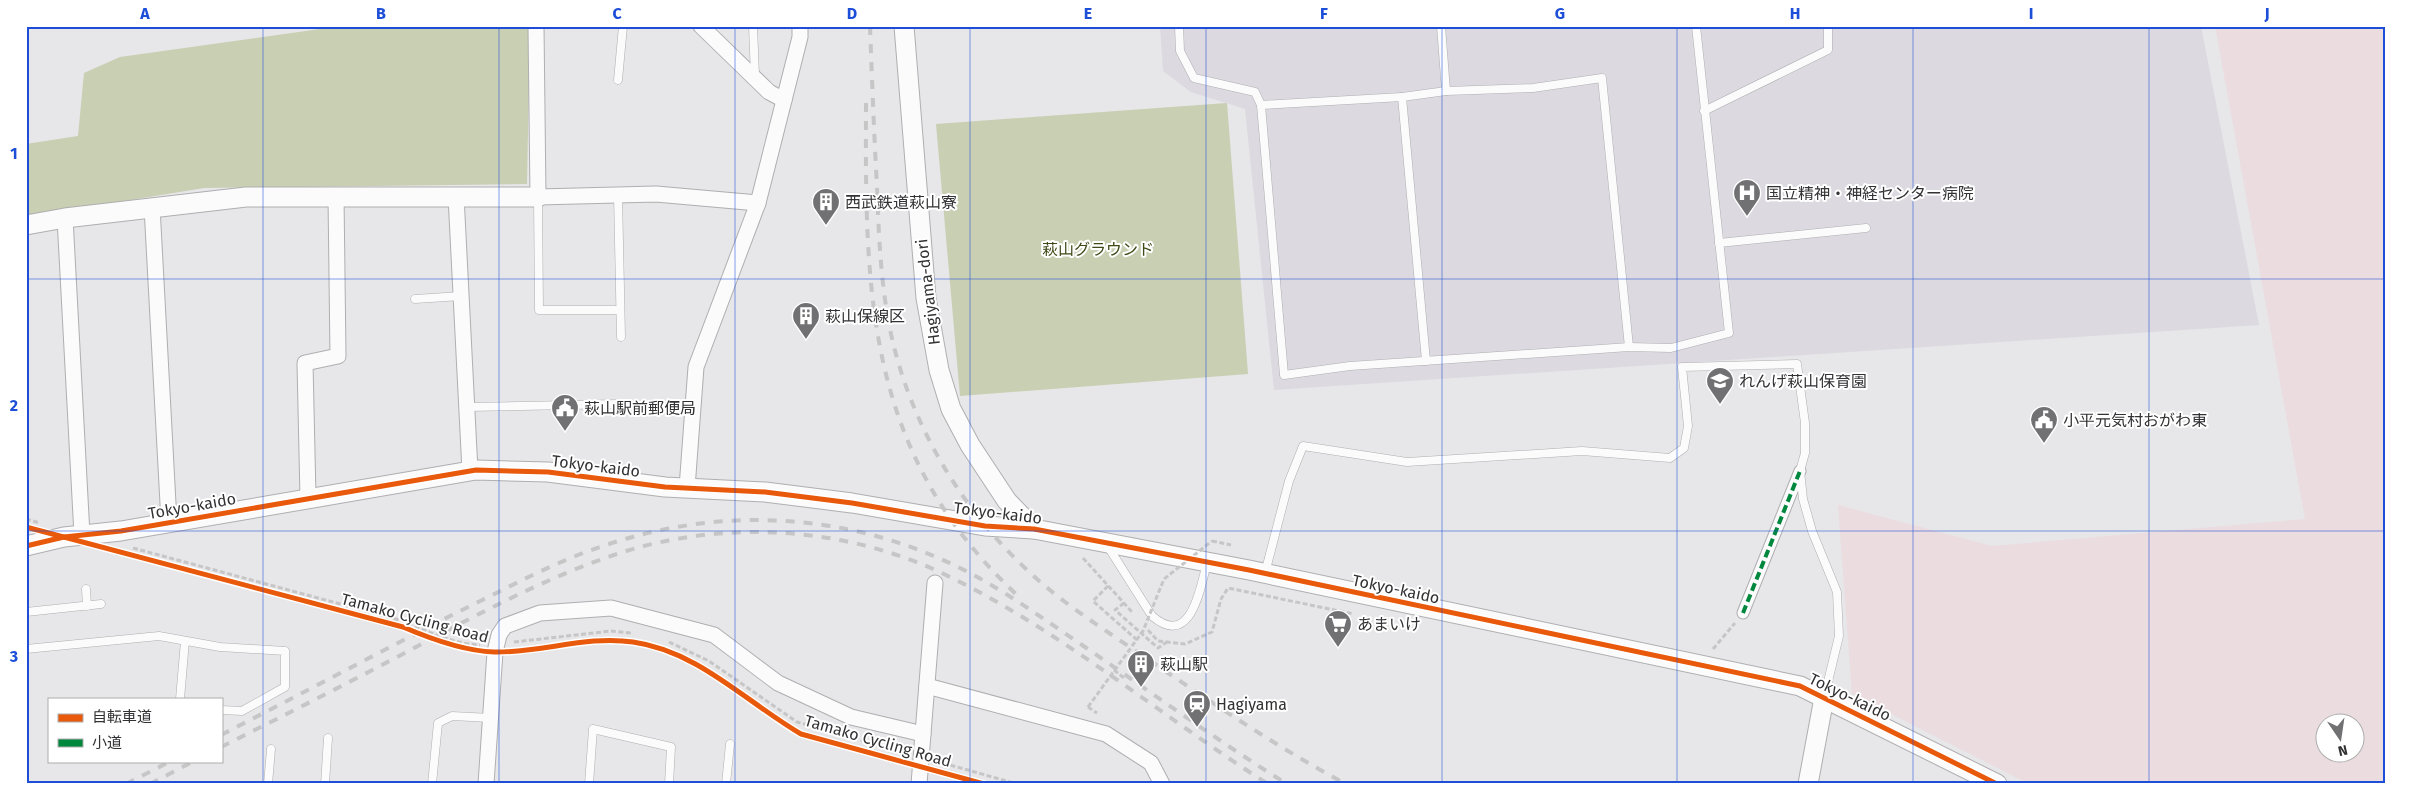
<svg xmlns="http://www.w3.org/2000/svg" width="2412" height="810" font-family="'Fira Sans','Noto Sans JP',sans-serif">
<rect width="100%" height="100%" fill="#e7e6e8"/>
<path fill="#ebdce0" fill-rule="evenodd" d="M 2215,26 L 2386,26 L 2386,784 L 2029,784 L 1852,694 L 1838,505 L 1992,546 L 2305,519 ZM 2324,722 L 2354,722 L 2354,752 L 2324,752 Z"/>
<path fill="#dcd9e0" d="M 1160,26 L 2201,26 L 2259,325 L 1274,390 L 1245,109 L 1191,92 L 1163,71 Z"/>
<g fill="#c8cfb2">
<path d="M 330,26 L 530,26 L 527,184 L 204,188 L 26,217 L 26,144 L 78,136 L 84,73 L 120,57 L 320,29 Z"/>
<path d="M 1227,103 L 1248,374 L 960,396 L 936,124 Z"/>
</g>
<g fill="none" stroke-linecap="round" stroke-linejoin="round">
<defs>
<g id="service">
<path d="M 753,26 L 755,76"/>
<path d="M 1179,26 L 1180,51 L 1194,78 L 1255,92 L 1261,105 L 1284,375 L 1350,366 L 1629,347 L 1671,348 L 1729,333 L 1696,26"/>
<path d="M 1441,26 L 1446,91"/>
<path d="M 618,80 L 623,26"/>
<path d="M 1261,105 L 1402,97"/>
<path d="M 1704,111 L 1828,50 L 1828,26"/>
<path d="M 618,195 L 621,337"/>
<path d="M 538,197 L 539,310 L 620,310"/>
<path d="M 1719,243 L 1866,228"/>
<path d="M 415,299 L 461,296"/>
<path d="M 1426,361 L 1402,97 L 1446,91 L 1533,88 L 1602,78 L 1629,347"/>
<path d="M 467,407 L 618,404"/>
<path d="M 1107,545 L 1152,616 C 1191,649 1200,589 1207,563"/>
<path d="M 1265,573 L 1289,481 L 1303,446 L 1407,462 L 1582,451 L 1670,458 L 1684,448 L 1688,426 L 1682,367 L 1797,364 L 1805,423 L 1805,453 L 1800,471 L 1803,499 L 1812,531 L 1837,592 L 1839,636 L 1824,698"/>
<path d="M 86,589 L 87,606"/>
<path d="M 26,612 L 101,604"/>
<path d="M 26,649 L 159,636 L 220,647 L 285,651 L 285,687 L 242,711 L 221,710"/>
<path d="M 180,699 L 185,641"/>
<path d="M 268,784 L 271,749"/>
<path d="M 325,784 L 328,738"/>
<path d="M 432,784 L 438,723 L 452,716 L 491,718"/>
<path d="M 589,784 L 593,729 L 671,747 L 669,784"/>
<path d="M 726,784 L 730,744"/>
</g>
<path id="pedestrian" d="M 1743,613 L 1800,471"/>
<g id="minor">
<path d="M 536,26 L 538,197 L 656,194 L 758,203"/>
<path d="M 701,26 L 769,92 L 784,100"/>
<path d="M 456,196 L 470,471"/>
<path d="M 152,207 L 169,522"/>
<path d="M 65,218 L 82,535"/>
<path d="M 687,488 L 696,367 L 758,203 L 800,37 L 800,26"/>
<path d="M 308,498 L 305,363 L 338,356 L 336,196"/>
<path d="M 927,686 L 1106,734 L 1151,763 L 1162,784"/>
<path d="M 486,784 L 495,652 L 499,635 L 505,626 L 540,613 L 611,608 L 714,635 L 778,683 L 851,717 L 923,734"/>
<path d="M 919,784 L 935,583"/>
</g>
<g id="tertiary">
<path d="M 904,26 L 926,298 L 939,370 L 951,409 L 970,445 L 1007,501 L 1034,529"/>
<path d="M 26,225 L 65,218 L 246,197 L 538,197"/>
<path d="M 26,546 L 64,537 L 121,531 L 476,470 L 548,472 L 665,487 L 765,492 L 852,503 L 985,526 L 1034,529 L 1249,570 L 1800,686 L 1997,784"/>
<path d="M 1808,784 L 1824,698"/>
</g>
</defs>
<use href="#service" stroke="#afaeb0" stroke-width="9"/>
<use href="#pedestrian" stroke="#afaeb0" stroke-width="13"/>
<use href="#minor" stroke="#afaeb0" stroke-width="17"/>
<use href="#tertiary" stroke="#afaeb0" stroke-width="21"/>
<g stroke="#c7c6c7" stroke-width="3" stroke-dasharray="5 2.5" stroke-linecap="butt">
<path d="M 26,519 L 40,523"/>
<path d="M 1212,541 L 1231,545"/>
<path d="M 133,548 L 407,622 C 430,633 455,644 480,645"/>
<path d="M 1083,558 L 1132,612"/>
<path d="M 1108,586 L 1093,601 L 1137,640"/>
<path d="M 1124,603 L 1115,610 L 1158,648 L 1167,642"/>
<path d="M 1148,630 L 1158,641 L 1185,644 L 1212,632 L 1221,599 L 1228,588 L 1354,614"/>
<path d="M 514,642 L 611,631 L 632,633"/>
<path d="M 669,642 L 709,661 L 797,722 L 906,753"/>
<path d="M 1713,649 L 1735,623"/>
<path d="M 1114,670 L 1124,678"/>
<path d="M 1088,707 L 1097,713"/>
<path d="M 936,761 L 1017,784"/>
</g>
<use href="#service" stroke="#fbfbfc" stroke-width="8"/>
<use href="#pedestrian" stroke="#fbfbfc" stroke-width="11"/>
<use href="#minor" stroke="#fbfbfc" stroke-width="15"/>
<use href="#tertiary" stroke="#fbfbfc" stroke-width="19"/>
<g stroke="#c6c6c7" stroke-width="4" stroke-dasharray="9 9" stroke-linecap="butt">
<path d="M 870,26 C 872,80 874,133 877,187 C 879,241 881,294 894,347 C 919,445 977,532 1056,595 C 1092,623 1131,647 1168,673 C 1226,712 1284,751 1346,784"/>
<path d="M 866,103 C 865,296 866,454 1018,596"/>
<path d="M 221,735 C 299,695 376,654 454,614 C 504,590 553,562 606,545 C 725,505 852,513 964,570 C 1007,592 1045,620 1085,647 C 1152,693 1218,741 1287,784"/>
<path d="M 221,747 C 291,712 360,677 429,640 C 488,609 551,576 614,555 C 723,518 848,526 950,577 C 1064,633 1161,716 1268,784"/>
<path d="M 126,784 L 171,761"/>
<path d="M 150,784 L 194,761"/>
</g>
<path stroke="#c7c6c7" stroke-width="3" stroke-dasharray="5 2.5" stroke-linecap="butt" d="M 1088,707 L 1143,631 L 1164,579 L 1212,541"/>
<path stroke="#00873e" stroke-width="4" stroke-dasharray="8 4" stroke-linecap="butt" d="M 1743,613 L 1800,471"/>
<defs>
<g id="cycleway">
<path d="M 26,527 L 403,627 C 431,639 464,651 494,652 C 541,653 587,635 633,642 C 698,651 746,702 801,734 L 984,784"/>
<path d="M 26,546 L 64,537 L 121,531 L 476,470 L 548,472 L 665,487 L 765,492 L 852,503 L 985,526 L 1034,529 L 1249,570 L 1800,686 L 1997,784"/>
</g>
</defs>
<use href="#cycleway" stroke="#fff" stroke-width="8"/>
<use href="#cycleway" stroke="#e8590c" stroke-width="5"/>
</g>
<path fill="none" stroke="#1d4ed8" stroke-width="1" stroke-opacity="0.55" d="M 263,26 L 263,784M 499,26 L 499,784M 735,26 L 735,784M 970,26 L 970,784M 1206,26 L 1206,784M 1442,26 L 1442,784M 1677,26 L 1677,784M 1913,26 L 1913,784M 2149,26 L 2149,784M 26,279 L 2386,279M 26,531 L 2386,531"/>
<defs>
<symbol id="hospital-pin" viewBox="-11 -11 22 30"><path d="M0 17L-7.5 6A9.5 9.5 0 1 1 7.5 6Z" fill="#717072" stroke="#fff"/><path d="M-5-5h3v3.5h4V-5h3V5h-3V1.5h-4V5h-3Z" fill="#fff"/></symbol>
<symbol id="building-pin" viewBox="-11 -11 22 30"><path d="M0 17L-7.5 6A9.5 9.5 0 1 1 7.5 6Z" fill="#717072" stroke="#fff"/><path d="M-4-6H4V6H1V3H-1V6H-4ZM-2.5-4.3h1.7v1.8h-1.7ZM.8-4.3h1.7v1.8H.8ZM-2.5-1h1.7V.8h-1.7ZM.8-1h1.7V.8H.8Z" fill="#fff"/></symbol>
<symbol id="school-pin" viewBox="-11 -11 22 30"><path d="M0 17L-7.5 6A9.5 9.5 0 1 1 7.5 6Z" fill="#717072" stroke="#fff"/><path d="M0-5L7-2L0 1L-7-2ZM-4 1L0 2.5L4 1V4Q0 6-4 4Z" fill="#fff"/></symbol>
<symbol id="civic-pin" viewBox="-11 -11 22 30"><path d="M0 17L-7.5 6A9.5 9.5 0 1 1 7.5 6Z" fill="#717072" stroke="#fff"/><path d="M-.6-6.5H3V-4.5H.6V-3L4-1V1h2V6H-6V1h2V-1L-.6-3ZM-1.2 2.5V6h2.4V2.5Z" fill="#fff"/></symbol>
<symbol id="supermarket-pin" viewBox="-11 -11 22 30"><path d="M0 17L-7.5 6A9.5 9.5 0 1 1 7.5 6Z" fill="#717072" stroke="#fff"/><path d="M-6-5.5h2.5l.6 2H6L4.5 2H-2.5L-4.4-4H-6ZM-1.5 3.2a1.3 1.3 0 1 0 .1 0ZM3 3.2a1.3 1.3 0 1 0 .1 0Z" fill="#fff"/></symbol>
<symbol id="station-pin" viewBox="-11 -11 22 30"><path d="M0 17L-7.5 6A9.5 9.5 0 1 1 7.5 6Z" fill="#717072" stroke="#fff"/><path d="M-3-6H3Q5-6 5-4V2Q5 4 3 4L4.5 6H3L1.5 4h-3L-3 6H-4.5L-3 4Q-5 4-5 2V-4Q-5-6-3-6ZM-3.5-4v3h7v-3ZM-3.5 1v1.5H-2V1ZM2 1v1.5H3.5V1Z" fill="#fff"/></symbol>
</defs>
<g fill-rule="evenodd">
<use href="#hospital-pin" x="1731" y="177" width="32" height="43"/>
<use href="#building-pin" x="810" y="186" width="32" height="43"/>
<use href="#building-pin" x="790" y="300" width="32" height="43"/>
<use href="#school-pin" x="1704" y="365" width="32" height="43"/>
<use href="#civic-pin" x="549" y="392" width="32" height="43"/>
<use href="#civic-pin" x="2028" y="404" width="32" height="43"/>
<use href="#supermarket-pin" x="1322" y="608" width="32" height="43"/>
<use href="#building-pin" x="1125" y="648" width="32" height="43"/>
<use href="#station-pin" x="1181" y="688" width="32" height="43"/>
</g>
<g text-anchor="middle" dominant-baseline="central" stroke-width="4" stroke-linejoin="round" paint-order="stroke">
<g font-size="16" fill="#323133" stroke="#fff" text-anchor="start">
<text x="1766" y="193">国立精神・神経センター病院</text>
<text x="845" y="202">西武鉄道萩山寮</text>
<text x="825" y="316">萩山保線区</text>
<text x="1739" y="381">れんげ萩山保育園</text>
<text x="584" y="408">萩山駅前郵便局</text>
<text x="2063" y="420">小平元気村おがわ東</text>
<text x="1357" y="624">あまいけ</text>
<text x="1160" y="664">萩山駅</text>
<text x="1216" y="704">Hagiyama</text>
</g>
<g font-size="16" fill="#404a17" stroke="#fff">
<text x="1098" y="249">萩山グラウンド</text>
</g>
<g font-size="16" fill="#323133" stroke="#fff">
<text transform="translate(928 292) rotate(-97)">Hagiyama-dori</text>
<text transform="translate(596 466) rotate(7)">Tokyo-kaido</text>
<text transform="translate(192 506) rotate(-10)">Tokyo-kaido</text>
<text transform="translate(998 513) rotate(7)">Tokyo-kaido</text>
<text transform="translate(1396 589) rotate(12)">Tokyo-kaido</text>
<text transform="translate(415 618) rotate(15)">Tamako Cycling Road</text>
<text transform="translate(1850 697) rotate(26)">Tokyo-kaido</text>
<text transform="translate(878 741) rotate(16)">Tamako Cycling Road</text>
</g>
</g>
<rect width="2412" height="810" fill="none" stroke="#ffffff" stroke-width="55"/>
<rect x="48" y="698" width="175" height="65" fill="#ffffff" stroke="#adadad"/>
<rect x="58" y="714" width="25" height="8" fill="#e8590c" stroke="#adadad"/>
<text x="92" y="722" font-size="15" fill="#323133">自転車道</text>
<rect x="58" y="739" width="25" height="8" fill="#00873e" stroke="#adadad"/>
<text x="92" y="748" font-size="15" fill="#323133">小道</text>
<g transform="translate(2340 738) rotate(167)"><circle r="24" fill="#ffffff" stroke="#adadad"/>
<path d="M0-4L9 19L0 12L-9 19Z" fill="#717072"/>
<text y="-8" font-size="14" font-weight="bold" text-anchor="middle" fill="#323133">N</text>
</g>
<rect x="28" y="28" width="2356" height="754" fill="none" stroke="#1d4ed8" stroke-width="2"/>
<g font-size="16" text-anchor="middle" font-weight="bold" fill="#1d4ed8">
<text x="145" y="19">A</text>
<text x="381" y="19">B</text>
<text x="617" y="19">C</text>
<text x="852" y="19">D</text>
<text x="1088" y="19">E</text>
<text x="1324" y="19">F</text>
<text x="1560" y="19">G</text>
<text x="1795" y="19">H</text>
<text x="2031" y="19">I</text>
<text x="2267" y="19">J</text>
<text x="14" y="159">1</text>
<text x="14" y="411">2</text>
<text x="14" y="662">3</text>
</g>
</svg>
